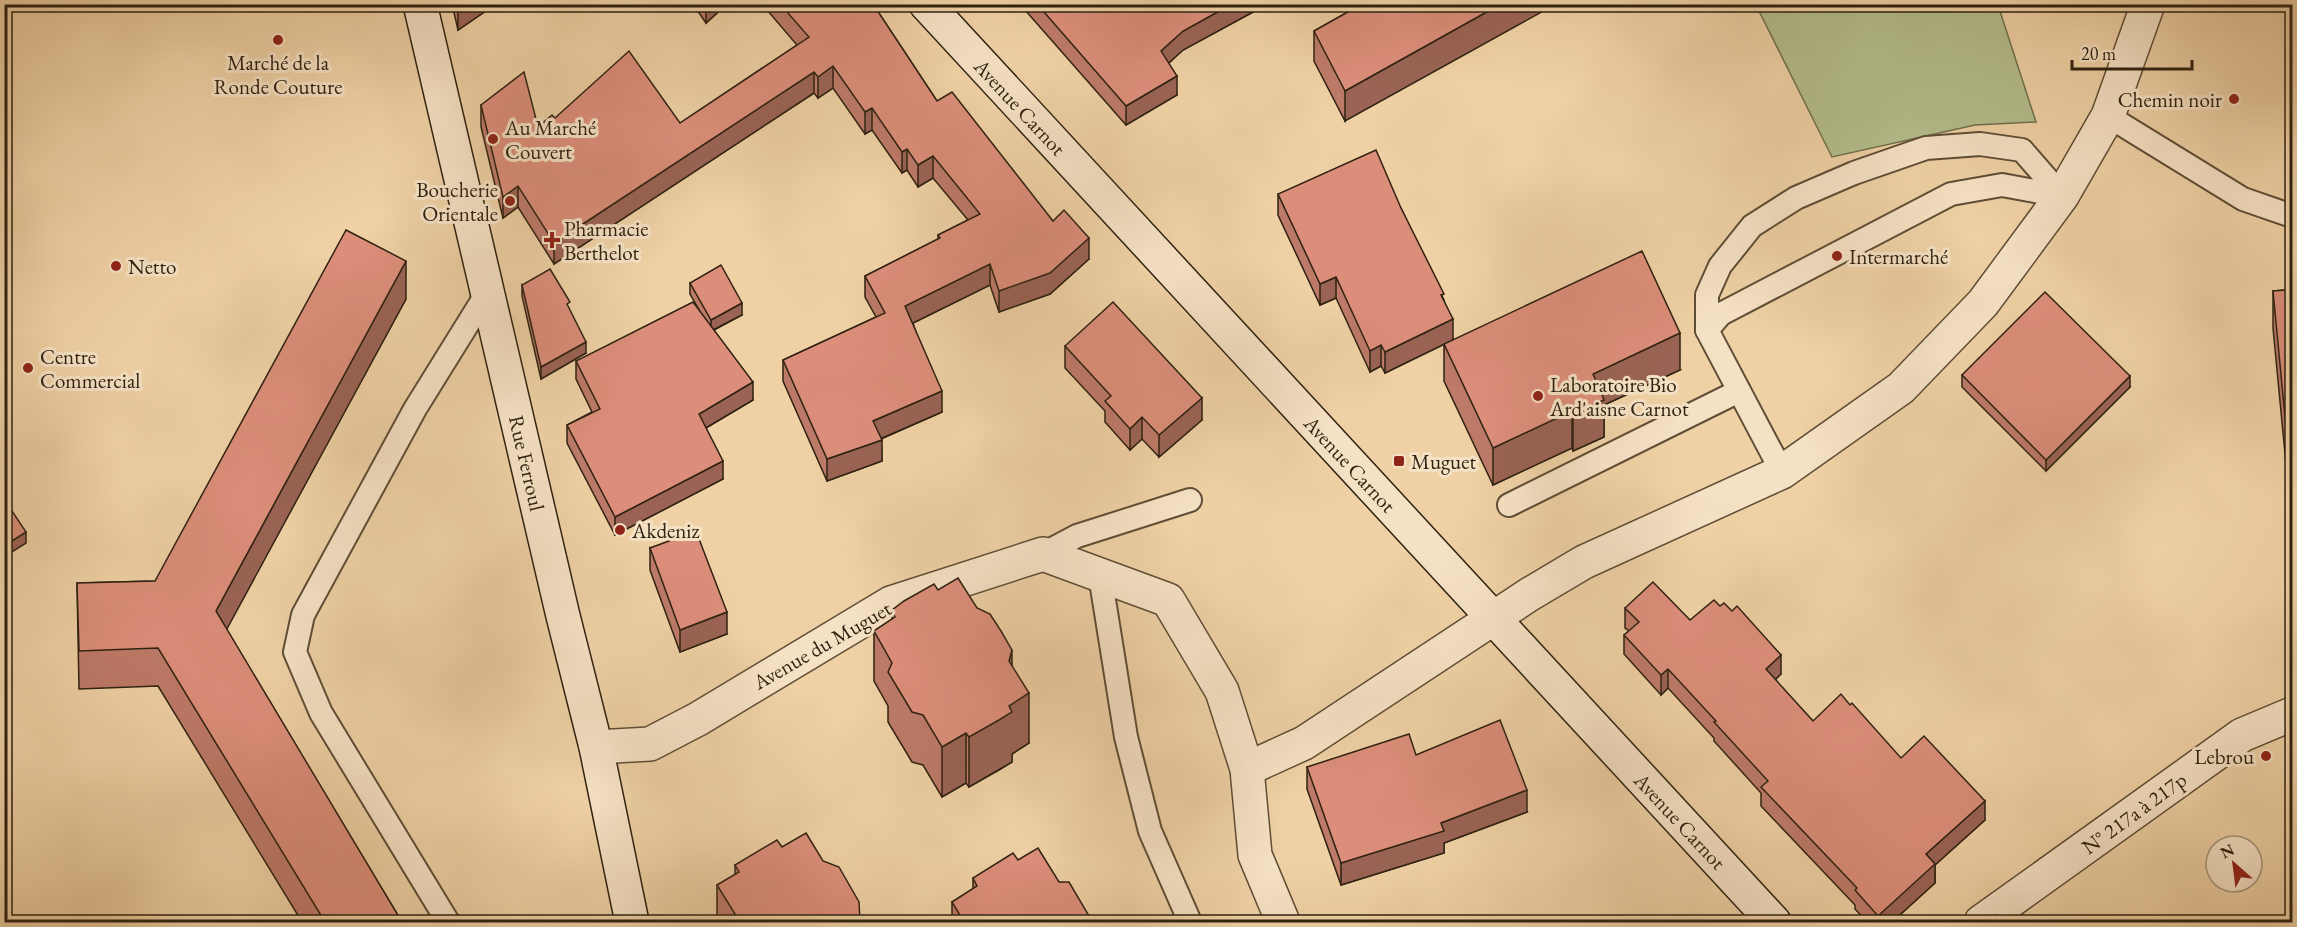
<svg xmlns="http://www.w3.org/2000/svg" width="2297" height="927" font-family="'EB Garamond',serif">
<rect width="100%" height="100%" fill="#efd1a5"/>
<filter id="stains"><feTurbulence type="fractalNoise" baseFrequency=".00333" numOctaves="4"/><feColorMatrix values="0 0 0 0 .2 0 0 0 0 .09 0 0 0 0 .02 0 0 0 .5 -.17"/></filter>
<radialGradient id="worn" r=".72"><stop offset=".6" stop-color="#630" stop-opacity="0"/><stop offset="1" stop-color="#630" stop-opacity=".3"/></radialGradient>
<path fill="#b3bd8b" stroke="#70704e" stroke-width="1.5" d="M 1756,5 L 1998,5 L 2036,122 L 1975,125 L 1832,157 Z"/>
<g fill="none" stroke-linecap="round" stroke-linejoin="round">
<defs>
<g id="lane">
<path d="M 2108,116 L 2243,199 L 2292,216"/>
<path d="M 1707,330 L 1721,314 L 1951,194 L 2002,185 L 2062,196"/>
<path d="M 1782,472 L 1707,330 L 1707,295 L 1720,266 L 1752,226 L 1796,198 L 1854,173 L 1926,148 L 1980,144 L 2022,150 L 2062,196"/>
<path d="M 1509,505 L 1739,391"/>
<path d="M 1043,554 L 1077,536 L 1190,500"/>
<path d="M 1100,575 L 1126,737 L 1150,831 L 1190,922"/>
<path d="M 448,922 L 321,713 L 295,652 L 303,615 L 415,409 L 487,293"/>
</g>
<g id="street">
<path d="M 596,747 L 650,744 L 698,719 L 891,603 L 1043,554 L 1168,600 L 1222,691 L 1247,769 L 1255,855 L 1283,922"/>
<path d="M 1247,769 L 1304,743 L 1530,594 L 1584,562 L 1782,472 L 1901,388 L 1983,303 L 2062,196 L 2108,116 L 2148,4"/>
<path d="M 1981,922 L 2242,735 L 2292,714"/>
</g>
<g id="secondary">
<path d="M 420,4 L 563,616 L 596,747 L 632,922"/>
<path d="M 926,4 L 1774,922"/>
</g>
</defs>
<use href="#lane" stroke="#5e4e36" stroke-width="26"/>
<use href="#street" stroke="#5e4e36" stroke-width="36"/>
<use href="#secondary" stroke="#2e2211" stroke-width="36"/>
<use href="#lane" stroke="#f5e1c4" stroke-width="22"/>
<use href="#street" stroke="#f5e1c4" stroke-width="33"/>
<use href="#secondary" stroke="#f5e1c4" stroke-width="33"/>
</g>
<g fill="#bd7a69" stroke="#2e2211" stroke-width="1.5">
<path d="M 452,4 L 496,4 L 458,30 Z"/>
<path d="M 693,4 L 727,4 L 706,23 Z"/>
<path d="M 762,4 L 873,4 L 937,101 L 1089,259 L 1050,294 L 999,312 L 990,285 L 913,323 L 942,412 L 881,439 L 882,461 L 827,481 L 783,381 L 783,360 L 876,317 L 865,297 L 865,276 L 938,239 L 938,235 L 968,220 L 933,178 L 918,187 L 907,170 L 902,173 L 872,130 L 865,134 L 833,88 L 818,98 L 814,93 L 554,264 L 518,207 L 503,218 L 481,127 L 481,105 L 538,127 L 555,118 L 680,123 L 797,45 Z"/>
<path d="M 1025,4 L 1253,4 L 1253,12 L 1183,50 L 1169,63 L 1177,95 L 1126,125 L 1025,10 Z"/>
<path d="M 1362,4 L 1345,121 L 1314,61 L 1314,31 Z"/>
<path d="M 1278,194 L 1401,208 L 1444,300 L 1453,340 L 1680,370 L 1604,405 L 1604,437 L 1573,451 L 1572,448 L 1493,485 L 1444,381 L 1444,344 L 1385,373 L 1381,366 L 1370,372 L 1336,298 L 1320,305 L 1278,215 Z"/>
<path d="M 690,283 L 742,315 L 714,330 L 753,400 L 706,428 L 723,479 L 615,535 L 567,443 L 567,425 L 592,412 L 576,379 L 576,361 L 699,310 L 690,294 Z"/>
<path d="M 522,285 L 586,353 L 541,379 L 522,296 Z"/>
<path d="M 2292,287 L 2292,527 L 2273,328 L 2273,291 L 2286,290 Z"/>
<path d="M 406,299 L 226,629 L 402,922 L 302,922 L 158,686 L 79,689 L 77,583 L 155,581 Z"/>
<path d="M 1065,346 L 1202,420 L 1159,457 L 1142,439 L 1130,450 L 1105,422 L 1105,411 L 1065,368 Z"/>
<path d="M 1962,375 L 2130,387 L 2046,471 L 1962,387 Z"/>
<path d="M 650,548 L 727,634 L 680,652 L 650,570 Z"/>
<path d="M 938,590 L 1012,665 L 1029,743 L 1012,754 L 1012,762 L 999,770 L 969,787 L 966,783 L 942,797 L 923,765 L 912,762 L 888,722 L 888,706 L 874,681 L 874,631 L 892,619 L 892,610 Z"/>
<path d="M 1625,608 L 1690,620 L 1781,674 L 1775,680 L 1813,721 L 1901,758 L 1985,820 L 1935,865 L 1935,883 L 1892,922 L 1867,922 L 1855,909 L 1855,905 L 1761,806 L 1761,793 L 1714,741 L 1714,738 L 1668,688 L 1661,695 L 1624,654 L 1624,635 L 1629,631 L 1625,628 Z"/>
<path d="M 1416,755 L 1527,812 L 1444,843 L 1444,853 L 1341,885 L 1307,789 L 1307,767 Z"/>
<path d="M 1018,860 L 1059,882 L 1092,922 L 952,922 L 952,902 L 973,889 L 973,878 Z"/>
<path d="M 735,865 L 860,922 L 717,922 L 717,885 L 735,875 Z"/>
</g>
<g fill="#9a6355" stroke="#2e2211" stroke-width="1.5">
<path d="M 458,4 L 496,4 L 458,30 Z"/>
<path d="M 706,4 L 727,4 L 706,23 Z"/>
<path d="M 1232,4 L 1253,4 L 1253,12 L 1183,50 L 1161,70 L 1161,51 L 1183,31 Z"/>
<path d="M 1501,4 L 1556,4 L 1345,121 L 1345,91 Z"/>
<path d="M 833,66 L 833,88 L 818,98 L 818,77 Z"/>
<path d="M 814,72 L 814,93 L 554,264 L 554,243 Z"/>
<path d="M 1177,76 L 1177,95 L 1126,125 L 1126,106 Z"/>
<path d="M 872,108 L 872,130 L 865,134 L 865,112 Z"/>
<path d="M 907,149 L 907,170 L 902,173 L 902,152 Z"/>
<path d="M 933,156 L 933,178 L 918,187 L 918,165 Z"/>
<path d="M 518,186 L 518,207 L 503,218 L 503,197 Z"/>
<path d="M 1089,238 L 1089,259 L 1050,294 L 999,312 L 999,291 Z"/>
<path d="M 406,261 L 406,299 L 216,649 L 216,611 Z"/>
<path d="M 990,264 L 990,285 L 905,327 L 905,306 Z"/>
<path d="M 1336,277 L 1336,298 L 1320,305 L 1320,284 Z"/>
<path d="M 742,303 L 742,315 L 711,331 L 711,320 Z"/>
<path d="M 1453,319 L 1453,340 L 1385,373 L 1385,352 Z"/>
<path d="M 1680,333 L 1680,370 L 1604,405 L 1604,437 L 1573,451 L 1573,414 L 1593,374 Z"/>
<path d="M 586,342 L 586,353 L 541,379 L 541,367 Z"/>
<path d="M 1381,345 L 1381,366 L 1370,372 L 1370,351 Z"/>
<path d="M 2130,376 L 2130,387 L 2046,471 L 2046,460 Z"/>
<path d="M 753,382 L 753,400 L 699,432 L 699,414 Z"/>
<path d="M 942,391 L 942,412 L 873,442 L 873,421 Z"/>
<path d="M 1202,398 L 1202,420 L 1159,457 L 1159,435 Z"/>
<path d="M 1572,411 L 1572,448 L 1493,485 L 1493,448 Z"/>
<path d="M 1142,417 L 1142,439 L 1130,450 L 1130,429 Z"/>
<path d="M 882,440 L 882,461 L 827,481 L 827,459 Z"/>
<path d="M 723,461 L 723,479 L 615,535 L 615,517 Z"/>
<path d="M 26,532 L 26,543 L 4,557 L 4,546 Z"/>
<path d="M 727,612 L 727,634 L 680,652 L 680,630 Z"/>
<path d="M 1012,650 L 1012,700 L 1029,693 L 1029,743 L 1012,754 L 1012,762 L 969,787 L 969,737 L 1009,661 Z"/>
<path d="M 1781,655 L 1781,674 L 1766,688 L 1766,669 Z"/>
<path d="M 1668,669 L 1668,688 L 1661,695 L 1661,675 Z"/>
<path d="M 966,733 L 966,783 L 942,797 L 942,747 Z"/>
<path d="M 1527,790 L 1527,812 L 1444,843 L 1444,853 L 1341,885 L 1341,863 L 1441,823 Z"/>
<path d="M 1985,801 L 1985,820 L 1935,865 L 1935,883 L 1892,922 L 1878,922 L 1878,916 L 1926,854 Z"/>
</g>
<g fill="#dc8e7a" stroke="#2e2211" stroke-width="1.5">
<path d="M 780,4 L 873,4 L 937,101 L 952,92 L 1053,221 L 1064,210 L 1089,238 L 1050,273 L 999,291 L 990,264 L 905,306 L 942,391 L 873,421 L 882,440 L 827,459 L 783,360 L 885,313 L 865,276 L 940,238 L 938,235 L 980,214 L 933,156 L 918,165 L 907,149 L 902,152 L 872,108 L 865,112 L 833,66 L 818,77 L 814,72 L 554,243 L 518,186 L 503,197 L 481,105 L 524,72 L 538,127 L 552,115 L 555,118 L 629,51 L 680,123 L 809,37 Z"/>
<path d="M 1037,4 L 1232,4 L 1183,31 L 1161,51 L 1177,76 L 1126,106 Z"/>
<path d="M 1362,4 L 1501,4 L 1345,91 L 1314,31 Z"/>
<path d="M 1376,150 L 1401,208 L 1444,294 L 1441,295 L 1453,319 L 1385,352 L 1381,345 L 1370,351 L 1336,277 L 1320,284 L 1278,194 Z"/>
<path d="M 346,230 L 406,261 L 216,611 L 402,922 L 325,922 L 158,648 L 79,651 L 77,583 L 155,581 Z"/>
<path d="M 1642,251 L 1680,333 L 1593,374 L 1604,400 L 1573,414 L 1572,411 L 1493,448 L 1444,344 Z"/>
<path d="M 721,265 L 742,303 L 711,320 L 690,283 Z"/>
<path d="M 550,269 L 570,302 L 567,304 L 586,342 L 541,367 L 522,285 Z"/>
<path d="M 2292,287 L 2292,490 L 2273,291 L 2286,290 Z"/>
<path d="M 2045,292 L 2130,376 L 2046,460 L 1962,375 Z"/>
<path d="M 693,302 L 753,382 L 699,414 L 723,461 L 615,517 L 567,425 L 600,409 L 576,361 Z"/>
<path d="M 1113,302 L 1202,398 L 1159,435 L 1142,417 L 1130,429 L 1105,401 L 1111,396 L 1065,346 Z"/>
<path d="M 4,499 L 26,532 L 4,546 Z"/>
<path d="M 696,531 L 727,612 L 680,630 L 650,548 Z"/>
<path d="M 958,578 L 977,608 L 990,614 L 1001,631 L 1012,650 L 1009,661 L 1029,693 L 1009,706 L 1012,712 L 999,720 L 969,737 L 966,733 L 942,747 L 923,715 L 912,712 L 888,672 L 892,663 L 874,631 L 895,617 L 892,610 L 904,601 L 934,584 L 938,590 Z"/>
<path d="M 1653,582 L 1690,620 L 1714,600 L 1720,606 L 1724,603 L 1732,611 L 1737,606 L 1781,655 L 1766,669 L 1813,721 L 1841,694 L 1850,705 L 1852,703 L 1901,758 L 1924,736 L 1985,801 L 1926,854 L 1935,864 L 1878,916 L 1855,890 L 1857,888 L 1761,787 L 1768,781 L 1714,722 L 1716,721 L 1668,669 L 1661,675 L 1624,635 L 1639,622 L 1625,608 Z"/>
<path d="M 1500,720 L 1527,790 L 1441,823 L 1444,831 L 1341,863 L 1307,767 L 1409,734 L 1416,755 Z"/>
<path d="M 806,833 L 823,861 L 839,867 L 859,902 L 860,922 L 735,922 L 735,914 L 717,885 L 739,872 L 735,865 L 777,840 L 782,847 Z"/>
<path d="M 1038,848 L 1059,882 L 1069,882 L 1092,921 L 1092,922 L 964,922 L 952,902 L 977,886 L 973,878 L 1013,853 L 1018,860 Z"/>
<path d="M 1996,915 L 2002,922 L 1987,922 Z"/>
</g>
<g fill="#8f2418" stroke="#f5e1c4" stroke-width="2">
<circle cx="278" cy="40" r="6"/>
<circle cx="2234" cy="99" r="6"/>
<circle cx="493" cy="139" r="6"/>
<circle cx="510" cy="201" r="6"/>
<path d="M549 231h6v6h6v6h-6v6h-6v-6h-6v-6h6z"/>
<circle cx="1837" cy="256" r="6"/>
<circle cx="116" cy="266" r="6"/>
<circle cx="28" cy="368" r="6"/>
<circle cx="1538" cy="396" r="6"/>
<rect x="1393" y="455" width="12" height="12" rx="3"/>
<circle cx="620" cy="530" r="6"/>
<circle cx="2266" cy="756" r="6"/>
</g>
<g text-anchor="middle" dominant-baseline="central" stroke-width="6" stroke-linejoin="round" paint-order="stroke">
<g font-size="21" fill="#2e2211" stroke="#f5e1c4" text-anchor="start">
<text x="278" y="62" text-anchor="middle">Marché de la<tspan x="278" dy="24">Ronde Couture</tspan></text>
<text x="2222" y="99" text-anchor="end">Chemin noir</text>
<text x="505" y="127">Au Marché<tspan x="505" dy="24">Couvert</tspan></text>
<text x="498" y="189" text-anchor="end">Boucherie<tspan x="498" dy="24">Orientale</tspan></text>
<text x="564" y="228">Pharmacie<tspan x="564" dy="24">Berthelot</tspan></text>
<text x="1849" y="256">Intermarché</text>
<text x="128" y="266">Netto</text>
<text x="40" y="356">Centre<tspan x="40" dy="24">Commercial</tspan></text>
<text x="1550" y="384">Laboratoire Bio<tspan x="1550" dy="24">Ard'aisne Carnot</tspan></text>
<text x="1411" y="461">Muguet</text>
<text x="632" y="530">Akdeniz</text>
<text x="2254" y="756" text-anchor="end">Lebrou</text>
</g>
<g font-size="21" fill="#2e2211" stroke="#f5e1c4">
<text transform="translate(1020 107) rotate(47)">Avenue Carnot</text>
<text transform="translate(527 463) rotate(77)">Rue Ferroul</text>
<text transform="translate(1350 464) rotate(47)">Avenue Carnot</text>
<text transform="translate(822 645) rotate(-30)">Avenue du Muguet</text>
<text transform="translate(2134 813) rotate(-36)">N° 217a à 217p</text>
<text transform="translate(1680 821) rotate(47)">Avenue Carnot</text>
</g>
</g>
<rect width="2297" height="927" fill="none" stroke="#efd1a5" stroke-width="24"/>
<rect x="6" y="6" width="2285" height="915" fill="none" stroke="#2e2211" stroke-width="3"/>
<rect x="12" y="12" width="2273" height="903" fill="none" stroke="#2e2211" stroke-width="1.5"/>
<g transform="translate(2234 864) rotate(332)"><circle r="28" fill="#f5e1c4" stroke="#a5957c" stroke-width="1.5"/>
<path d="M0-4.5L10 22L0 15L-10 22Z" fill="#8f2418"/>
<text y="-9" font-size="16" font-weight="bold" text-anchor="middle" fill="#2e2211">N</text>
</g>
<path d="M2072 60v9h120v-9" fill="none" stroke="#2e2211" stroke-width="3"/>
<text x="2081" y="60" font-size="18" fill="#2e2211" stroke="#f5e1c4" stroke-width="4.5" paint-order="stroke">20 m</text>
<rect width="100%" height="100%" filter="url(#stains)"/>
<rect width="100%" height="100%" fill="url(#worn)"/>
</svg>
